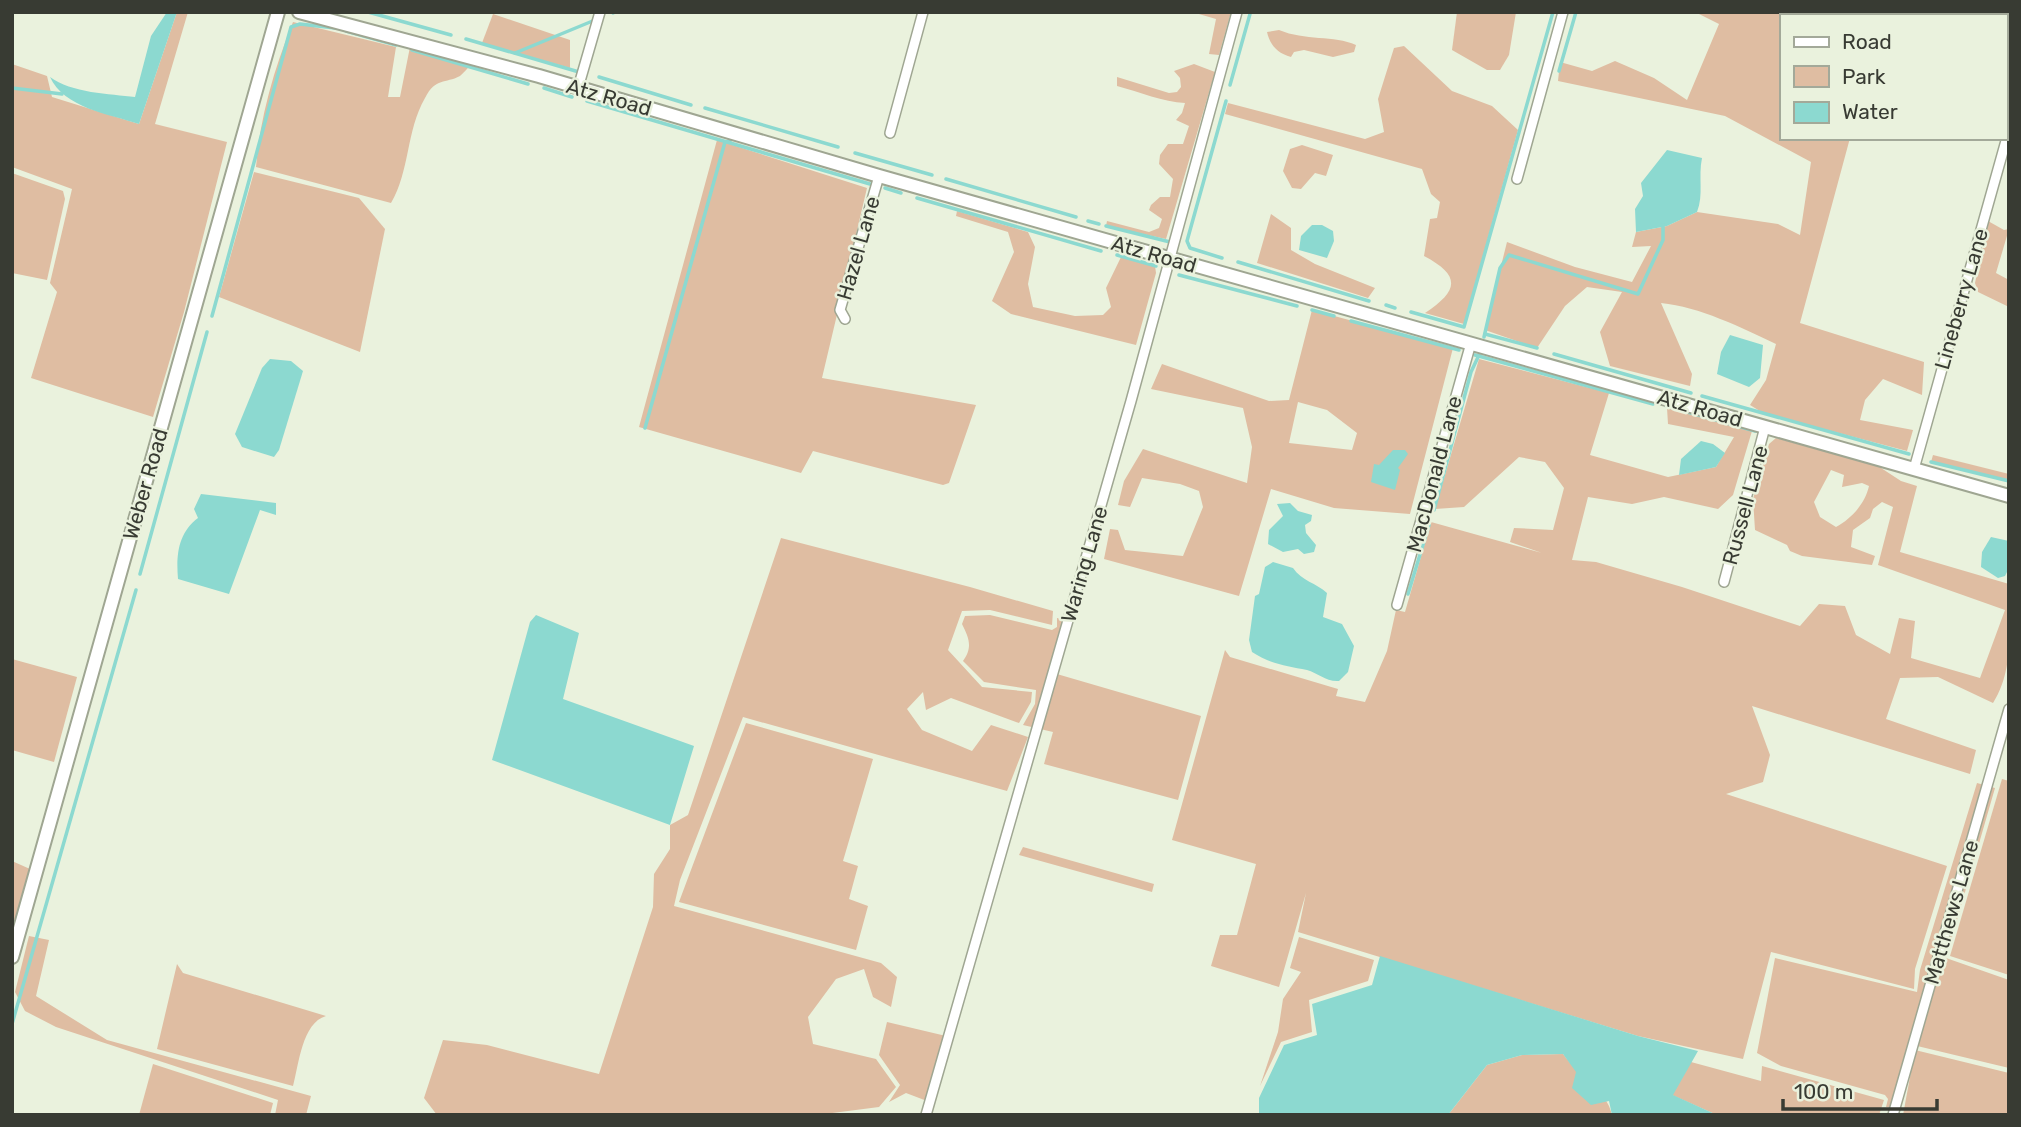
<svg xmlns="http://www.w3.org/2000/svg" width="2021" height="1127" font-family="Rubik,sans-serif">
<rect width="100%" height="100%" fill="#eaf2dd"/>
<g fill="#dfbda2" fill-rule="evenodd">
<path d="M 177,12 L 188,12 L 155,124 L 227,142 L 184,312 L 153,417 L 31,378 L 57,292 L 50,283 L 72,189 L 12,167 L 12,64 L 47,76 L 52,97 L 139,124 Z"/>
<path d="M 1192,12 L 1231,12 L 1219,55 L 1209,54 L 1216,19 Z"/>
<path d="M 1457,12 L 1516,12 L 1509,55 L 1500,70 L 1487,70 L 1452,50 Z"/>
<path d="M 1695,12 L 1885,12 L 1884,16 L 1781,16 L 1781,138 L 1850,138 L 1800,323 L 1924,362 L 1922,395 L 1883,379 L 1865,400 L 1860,420 L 1913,430 L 1907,451 L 1763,413 L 1750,405 L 1766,380 L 1776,344 C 1740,327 1700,307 1661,303 L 1692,374 L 1690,386 L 1610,366 L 1600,332 L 1622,292 L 1587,287 L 1565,306 L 1537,348 L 1485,330 L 1507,242 L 1575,267 L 1632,282 L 1651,246 L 1632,247 L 1636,232 L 1667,226 L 1697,212 L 1778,224 L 1800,235 L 1811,162 L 1725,116 L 1558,81 L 1560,62 L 1592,71 L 1615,61 L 1654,78 L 1687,100 L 1719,24 Z"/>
<path d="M 493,14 L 570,40 L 570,68 L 482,43 Z"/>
<path d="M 293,22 L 396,47 L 388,97 L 400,97 L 411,42 L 475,59 C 471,64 465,72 460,76 C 445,84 436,77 425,98 C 406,131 410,171 391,203 L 256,167 C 260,117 274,69 293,22 Z"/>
<path d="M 1279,30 C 1305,41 1334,35 1356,45 L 1354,52 L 1333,57 L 1304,50 L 1294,52 L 1291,57 C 1277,53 1270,45 1267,32 Z"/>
<path d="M 1404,46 L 1452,91 L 1492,106 L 1518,130 L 1464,324 L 1425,313 C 1458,291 1462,276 1424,256 L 1430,219 L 1437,218 L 1440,202 L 1431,194 L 1422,169 L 1225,114 L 1228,103 L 1365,139 L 1384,132 L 1378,99 L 1394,48 Z"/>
<path d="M 1194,64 L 1215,72 L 1166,239 L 1106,226 L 1107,221 L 1149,232 L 1159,228 L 1162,219 L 1149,210 L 1151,205 L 1160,197 L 1170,197 L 1173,179 L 1159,164 L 1160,155 L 1168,144 L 1183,144 L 1189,126 L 1176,120 L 1182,113 L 1185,103 C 1163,102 1140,92 1117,86 L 1117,77 L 1169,93 L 1177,92 L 1181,87 L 1180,78 L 1174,71 Z"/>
<path d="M 717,140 L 867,188 L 822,378 L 976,405 L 949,483 L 943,485 L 813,451 L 801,473 L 639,427 Z"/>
<path d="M 1302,145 L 1333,155 L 1326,176 L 1315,173 L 1301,189 L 1292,188 L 1283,171 L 1290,149 Z"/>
<path d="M 254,172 L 359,198 L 385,229 L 360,352 L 219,297 Z"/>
<path d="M 12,173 L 63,191 L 65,199 L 47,280 L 12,273 Z"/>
<path d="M 957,211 L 1028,232 L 1035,247 L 1028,284 L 1033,307 L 1075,316 L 1103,315 L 1111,307 L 1106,288 L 1121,257 L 1155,266 L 1156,273 L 1136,345 L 1011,314 L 992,301 L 1014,252 L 1008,232 L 956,216 Z"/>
<path d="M 1271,214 L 1291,228 L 1291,250 L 1315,264 L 1375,288 L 1368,298 L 1257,263 Z"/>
<path d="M 1988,221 L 2004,230 L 2009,229 L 1996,273 L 2009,280 L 2009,307 L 1978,292 L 1975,283 Z"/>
<path d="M 1312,310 L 1453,348 L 1410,514 L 1334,508 L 1271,489 L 1239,596 L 1104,559 L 1110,529 L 1118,530 L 1125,550 L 1183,556 L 1203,507 L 1199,491 L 1180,484 L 1142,478 L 1130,507 L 1118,505 L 1124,481 L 1143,449 L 1247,483 L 1252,447 L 1243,408 L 1151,389 L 1162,364 L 1269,401 L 1289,400 ZM 1298,402 L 1327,410 L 1357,433 L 1352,450 L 1289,443 Z"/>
<path d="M 1479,359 L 1609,393 L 1590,455 L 1668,477 L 1716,467 L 1734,437 L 1668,424 L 1667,408 L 1752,431 L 1733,495 L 1718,509 L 1664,497 L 1632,504 L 1588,497 L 1572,560 L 1596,562 L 1682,587 L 1800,626 L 1819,604 L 1845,606 L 1856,635 L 1890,654 L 1899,618 L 1915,621 L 1911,658 L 1980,678 L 2005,610 L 1878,565 L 1893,507 L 1882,502 L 1873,509 L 1870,518 L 1853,530 L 1851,547 L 1875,556 L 1872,565 L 1802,556 L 1790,551 L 1787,545 L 1755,530 L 1753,499 L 1769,444 L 1776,438 L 1878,466 L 1901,481 L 1917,486 L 1900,552 L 2009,584 C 2009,623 2015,669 1993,703 L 1938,677 L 1900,678 L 1886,719 L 1976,750 L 1970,774 L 1752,706 L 1770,755 L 1763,782 L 1726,794 L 1947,866 L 1915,969 L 1914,989 L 1771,952 L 1743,1059 L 1638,1036 L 1298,932 L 1306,893 L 1279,987 L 1211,966 L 1220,935 L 1237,935 L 1256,864 L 1172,840 L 1225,650 L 1230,657 L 1338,689 L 1336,696 L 1365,702 L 1387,651 L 1396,610 L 1405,612 L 1431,522 L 1542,553 L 1510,542 L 1514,528 L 1553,530 L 1564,488 L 1545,462 L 1519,457 L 1464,507 L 1435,509 ZM 1831,470 L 1844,475 L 1842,487 L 1862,483 L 1869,486 C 1865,504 1851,519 1836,527 L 1820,517 L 1814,502 Z"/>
<path d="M 1933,455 L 2009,474 L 2009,481 L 1931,462 Z"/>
<path d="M 781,538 L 970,587 L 1053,611 L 1052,625 L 990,610 L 962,611 L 948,650 L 982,687 L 1032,692 L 1031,702 L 1019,723 L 951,698 L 926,710 L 923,692 L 907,709 L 922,730 L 972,751 L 991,725 L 1028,737 L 1007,791 L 743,717 L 680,880 L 674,906 L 881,963 L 897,977 L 891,1007 L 873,997 L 864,969 L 836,979 L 808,1017 L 813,1044 L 876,1059 L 896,1087 L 879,1107 L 817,1115 L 437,1115 L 424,1098 L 443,1040 L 487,1045 L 599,1074 L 653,907 L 654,874 L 670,849 L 670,825 L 688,815 Z"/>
<path d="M 990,615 L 1052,630 L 1057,627 L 1057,618 L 1063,619 L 1050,672 L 1201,716 L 1178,800 L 1044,764 L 1053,732 L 1023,725 L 1035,704 L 1036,690 L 984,682 L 963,661 C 973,647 969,638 962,624 L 965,616 Z"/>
<path d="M 12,659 L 77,677 L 54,762 L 12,750 Z"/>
<path d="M 746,723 L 873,759 L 843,861 L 858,866 L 849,899 L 868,906 L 856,950 L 679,902 Z"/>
<path d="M 2002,779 L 2009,781 L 2009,975 L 1950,956 Z"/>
<path d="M 1977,783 L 1995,788 L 1946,958 L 2009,980 L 2009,1068 L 1913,1045 L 1898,1115 L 1895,1115 L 1897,1108 L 1886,1107 L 1888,1099 L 1885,1095 L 1781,1066 L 1757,1053 L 1775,958 L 1917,992 L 1920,970 Z"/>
<path d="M 1023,847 L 1154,884 L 1152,892 L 1019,855 Z"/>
<path d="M 12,861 L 30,869 L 12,929 Z"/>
<path d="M 29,936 L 49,940 L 36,996 L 107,1040 L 311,1096 L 306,1115 L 275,1115 L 278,1100 L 56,1027 L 25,1011 L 15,992 Z"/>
<path d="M 1299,937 L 1374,960 L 1368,981 L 1309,1000 L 1312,1032 L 1281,1042 L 1260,1086 L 1278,1032 L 1283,999 L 1301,972 L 1290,968 Z"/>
<path d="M 177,964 L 183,973 L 326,1016 C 302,1023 299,1064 293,1086 L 157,1049 Z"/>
<path d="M 887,1022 L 946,1036 L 927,1101 L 906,1093 L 889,1102 L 900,1085 L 879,1055 Z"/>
<path d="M 1915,1050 L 2009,1073 L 2009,1115 L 1903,1115 Z"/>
<path d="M 1563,1054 C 1578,1075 1607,1090 1612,1115 L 1448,1115 L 1487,1065 L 1522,1055 Z"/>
<path d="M 1691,1062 L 1761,1081 L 1762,1066 L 1884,1100 L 1879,1115 L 1717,1115 L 1672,1095 Z"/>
<path d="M 153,1064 L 273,1103 L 270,1115 L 139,1115 Z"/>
</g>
<g fill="#8cd9d0">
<path d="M 167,12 L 177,12 L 139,124 C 109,114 64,108 50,77 C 71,93 110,94 135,97 L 151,36 Z"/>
<path d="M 1667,150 L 1702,158 C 1698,177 1704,195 1697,212 L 1667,226 L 1636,232 L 1635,209 L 1643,196 L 1641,183 Z"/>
<path d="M 1312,225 L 1322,225 L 1333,231 L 1334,241 L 1327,258 L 1299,250 L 1301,236 Z"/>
<path d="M 1730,335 L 1763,345 L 1760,378 L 1749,387 L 1717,374 L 1721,352 Z"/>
<path d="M 270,359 L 291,361 L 303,371 L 279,450 L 274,457 L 242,447 L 235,434 L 262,368 Z"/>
<path d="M 1701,441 L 1713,444 L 1725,453 L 1716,467 L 1679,475 L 1681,459 Z"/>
<path d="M 1393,450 L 1405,450 L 1408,454 L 1398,468 L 1400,470 L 1395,490 L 1371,482 L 1374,464 L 1379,465 Z"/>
<path d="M 201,494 L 276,503 L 276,515 L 260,510 L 229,594 L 178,579 C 176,555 178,533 198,518 L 194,509 Z"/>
<path d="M 1290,503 L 1298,511 L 1312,515 L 1311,521 L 1305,525 L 1306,533 L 1316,545 L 1314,552 L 1304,554 L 1298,549 L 1283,552 L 1268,544 L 1269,530 L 1283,516 L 1277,504 Z"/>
<path d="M 1991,537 L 2009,541 L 2009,568 L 2005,576 L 1998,578 L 1981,567 L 1982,552 Z"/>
<path d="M 1273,562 L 1293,568 C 1302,581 1316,583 1327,593 L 1323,617 L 1342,624 L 1354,646 L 1348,672 L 1339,681 C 1326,682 1318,673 1307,670 C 1287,666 1270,664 1252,652 L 1249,640 L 1255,596 L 1259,594 L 1265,567 Z"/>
<path d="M 536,615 L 579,633 L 563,699 L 694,746 L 670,825 L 492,760 L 530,622 Z"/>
<path d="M 1380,956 L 1638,1036 L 1698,1051 L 1673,1095 L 1717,1115 L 1612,1115 L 1609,1101 L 1591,1105 L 1572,1088 L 1576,1072 L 1563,1054 L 1522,1055 L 1487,1065 L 1448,1115 L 1259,1115 L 1259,1098 L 1284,1045 L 1317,1035 L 1312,1004 L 1372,985 Z"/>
</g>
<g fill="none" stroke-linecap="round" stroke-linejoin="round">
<g stroke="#8cd9d0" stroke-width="3.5">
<path d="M 368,12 L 451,35"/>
<path d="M 613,13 L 615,12"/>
<path d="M 346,31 L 396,45"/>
<path d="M 466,39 L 579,72"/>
<path d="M 412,50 L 528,84"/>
<path d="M 515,53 L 595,20"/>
<path d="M 1559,71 L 1576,12"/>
<path d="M 599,77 L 691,105"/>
<path d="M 1230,85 L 1250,14"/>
<path d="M 12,88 L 62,94"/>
<path d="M 544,88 L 572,97"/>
<path d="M 587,101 L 870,184"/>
<path d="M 705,108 L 838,147"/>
<path d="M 855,153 L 932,175"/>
<path d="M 946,179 L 1076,217"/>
<path d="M 885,188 L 901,193"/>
<path d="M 917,198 L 1101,251"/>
<path d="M 1088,221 L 1099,224"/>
<path d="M 1110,227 L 1106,226 L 1170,242"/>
<path d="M 1117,255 L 1156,266"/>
<path d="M 1222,258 L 1190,248 L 1187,241 L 1226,101"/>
<path d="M 1238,262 L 1369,301"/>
<path d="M 1179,275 L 1297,306"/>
<path d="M 1386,305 L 1395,308"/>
<path d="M 1312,310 L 1334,316"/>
<path d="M 1411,312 L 1464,327 L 1553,12"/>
<path d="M 212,316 L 291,27 L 300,24 L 335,28"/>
<path d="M 1351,321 L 1459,350"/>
<path d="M 1485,334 L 1537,348"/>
<path d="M 1484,337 L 1500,268 L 1509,255 L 1638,294 L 1663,240 L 1663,225"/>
<path d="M 1554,354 L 1691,393"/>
<path d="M 1475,355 L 1653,404"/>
<path d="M 1702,396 L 1909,454"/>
<path d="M 1666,406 L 1755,431"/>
<path d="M 645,428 L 725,142 L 730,141"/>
<path d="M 1931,462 L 2009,481"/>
<path d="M 1434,510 L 1471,372 L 1479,355"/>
<path d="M 140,574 L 207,332"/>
<path d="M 1408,594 L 1429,525"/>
<path d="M 12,1024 L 136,590"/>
</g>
<defs>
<g id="street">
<path d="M 578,88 L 600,12"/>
<path d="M 890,133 L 923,12"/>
<path d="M 1517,179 L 1563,12"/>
<path d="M 845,319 L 840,310 L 879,176"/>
<path d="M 1914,469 L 2009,130"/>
<path d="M 1724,582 L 1765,427"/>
<path d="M 1397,605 L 1471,343"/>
<path d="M 926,1115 L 1131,401 L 1237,12"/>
<path d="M 1893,1115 L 2009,709"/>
</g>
<g id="secondary">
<path d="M 299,12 L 539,76 L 879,176 L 2009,496"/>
<path d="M 12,957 L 278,12"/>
</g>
</defs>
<use href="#street" stroke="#9fa692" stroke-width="12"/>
<use href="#secondary" stroke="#9fa692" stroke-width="16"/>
<use href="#street" stroke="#fff" stroke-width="9"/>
<use href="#secondary" stroke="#fff" stroke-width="12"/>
</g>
<g text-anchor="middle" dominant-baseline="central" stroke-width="5" stroke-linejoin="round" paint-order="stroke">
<g font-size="21" fill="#383b33" stroke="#eaf2dd">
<text transform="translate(609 97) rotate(16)">Atz Road</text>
<text transform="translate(858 248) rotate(-74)">Hazel Lane</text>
<text transform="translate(1154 254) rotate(16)">Atz Road</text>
<text transform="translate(1961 299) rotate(-74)">Lineberry Lane</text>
<text transform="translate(1700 408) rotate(16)">Atz Road</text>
<text transform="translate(1434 474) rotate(-75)">MacDonald Lane</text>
<text transform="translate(145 484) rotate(-74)">Weber Road</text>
<text transform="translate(1745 505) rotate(-75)">Russell Lane</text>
<text transform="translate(1084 564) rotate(-74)">Waring Lane</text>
<text transform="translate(1951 912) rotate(-74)">Matthews Lane</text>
</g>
</g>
<rect width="2021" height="1127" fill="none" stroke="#383b33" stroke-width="28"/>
<rect x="1780" y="14" width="228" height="126" fill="#eaf2dd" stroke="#a3a999" stroke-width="2"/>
<rect x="1794" y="37" width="35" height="10" fill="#ffffff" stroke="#a3a999" stroke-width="2"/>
<text x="1842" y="49" font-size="21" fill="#383b33">Road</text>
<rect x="1794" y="66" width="35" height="21" fill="#dfbda2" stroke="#a3a999" stroke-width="2"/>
<text x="1842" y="84" font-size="21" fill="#383b33">Park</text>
<rect x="1794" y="102" width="35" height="21" fill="#8cd9d0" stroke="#a3a999" stroke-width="2"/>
<text x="1842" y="119" font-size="21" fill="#383b33">Water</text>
<path d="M1783 1099v10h154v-10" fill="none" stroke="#383b33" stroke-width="3.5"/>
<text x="1794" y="1099" font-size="21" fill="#383b33" stroke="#eaf2dd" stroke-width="5" paint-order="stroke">100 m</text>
</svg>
